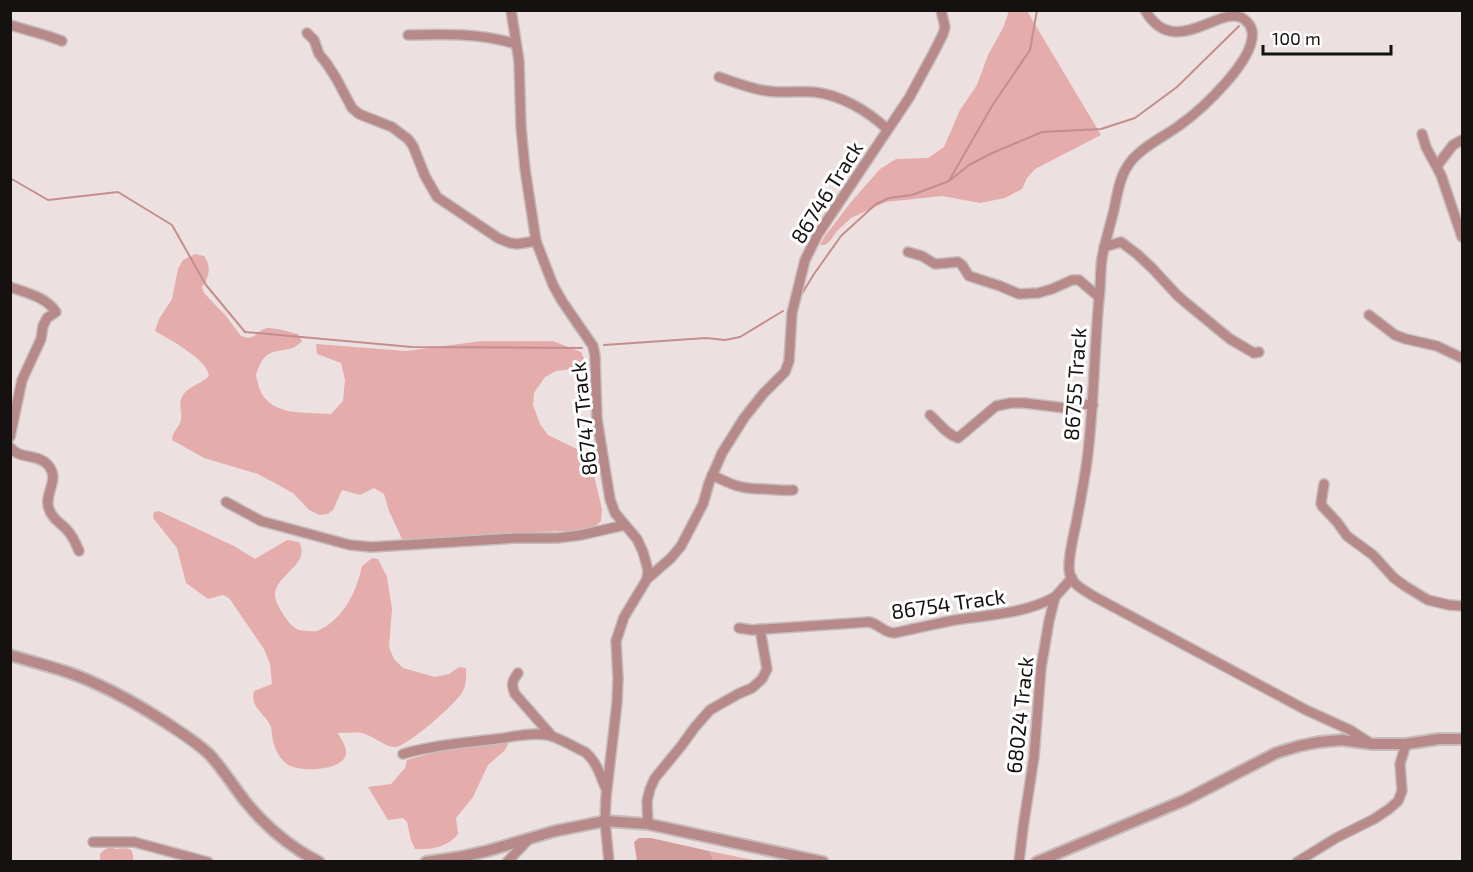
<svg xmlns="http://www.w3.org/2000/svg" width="1473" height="872" font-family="'Exo 2',sans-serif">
<rect width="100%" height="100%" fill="#ece1e0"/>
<g fill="#e4adac">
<path d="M 1009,11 L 1027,11 L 1101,135 L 1035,169 L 1027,178 L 1022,189 L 1005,198 L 980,203 L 942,196 L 886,202 L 851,218 L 837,231 L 830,241 L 825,245 L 820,245 L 825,236 L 851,202 L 880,169 L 896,159 L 928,158 L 944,147 L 960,110 L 977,85 L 988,55 L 1003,28 Z"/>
<path d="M 195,254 L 204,256 C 212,267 209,277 202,287 L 204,293 L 226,316 L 241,336 C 257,342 256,329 268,328 C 278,328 289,332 298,334 L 302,341 C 290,355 275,346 264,358 C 261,361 257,371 256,375 C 256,378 258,381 258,384 C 266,417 304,412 331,414 L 343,401 L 345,380 L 341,363 L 317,354 L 316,344 L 406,351 L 482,341 L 553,341 L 581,352 L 585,361 L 581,368 L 556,371 L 545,377 L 534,393 L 533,405 L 540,424 L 548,435 L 581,451 L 592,467 L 602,509 L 601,521 L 595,527 L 570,531 L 499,533 L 408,541 L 402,539 L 389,511 L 384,494 L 374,488 L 360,495 L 342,490 L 333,510 L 328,514 L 319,515 L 309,510 L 293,493 L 258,474 L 204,458 L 172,440 C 172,431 181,426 181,419 C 182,412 179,406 181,400 C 185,386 201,385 209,376 C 208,360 169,339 155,331 L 159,319 L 172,299 L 178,269 L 183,260 Z"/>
<path d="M 159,511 L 234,546 L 255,559 L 287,540 L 299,542 C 312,565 273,575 275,597 C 276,604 284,616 288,621 C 293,628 299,631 307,631 C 311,631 314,632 317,631 C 318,631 324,627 325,627 C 346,614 357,589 362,566 L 372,558 L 378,559 L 387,577 L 392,609 L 389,647 L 394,659 L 403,668 L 435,677 L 449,674 L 459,667 L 466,668 C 466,676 467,683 463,691 C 458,702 409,745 396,747 C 386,748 372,735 362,733 C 354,732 346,733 338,733 C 341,739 347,747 346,754 C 343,771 299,773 287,764 C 280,759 275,750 273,741 C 272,737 272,732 271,727 C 266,714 249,707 254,691 L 272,684 L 270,664 L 264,649 L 229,598 L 223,595 L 208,599 L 186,583 L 177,548 L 153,518 L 154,512 Z"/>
<path d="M 506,742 L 508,744 L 505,750 L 488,765 L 473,797 L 456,818 L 458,834 C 448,847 431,850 415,849 L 411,840 L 407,822 L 403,818 L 388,820 L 368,787 L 391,784 L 405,768 L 407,760 L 447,749 Z"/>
<path d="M 112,846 L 115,849 C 128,848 134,846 133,861 L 100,861 L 100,854 L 104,850 Z"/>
<path d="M 709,851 L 758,861 L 714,861 Z"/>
</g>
<path fill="#d29c9b" d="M 639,838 L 651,838 L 709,851 L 714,861 L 637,861 L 634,842 Z"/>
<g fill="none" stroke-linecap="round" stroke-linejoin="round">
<g stroke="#c38e8d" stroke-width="2">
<path d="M 10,178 L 48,200 L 118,192 L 172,225 L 206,285 L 245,332 L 412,347 L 582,348"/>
<path d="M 950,179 L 992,106 L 1030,50 L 1037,10"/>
<path d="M 800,297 L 814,274 L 841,236 L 876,204 L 889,198 L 912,195 L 949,181 L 969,165 L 990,154 L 1042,132 L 1101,129 L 1135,118 L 1177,87 L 1239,26"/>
<path d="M 604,345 L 706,338 L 725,340 L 740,337 L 783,311"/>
</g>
<defs>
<g id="minor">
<path d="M 511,10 L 519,61 L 521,127 L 525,169 L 536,241 L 553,285 L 562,301 L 593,346 L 595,356 L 597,419 L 610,499 L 615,513 L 637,539 L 643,552 L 648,570 L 647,579"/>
<path d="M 1145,10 C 1175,63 1223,0 1245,20 C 1249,23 1251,26 1252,31 C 1257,59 1201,110 1180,125 C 1164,137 1137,149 1127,167 C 1119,179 1117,196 1114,210 C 1110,226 1105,242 1102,258 C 1100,271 1101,285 1099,299 C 1094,353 1094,407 1087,461 C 1084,482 1080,503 1076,524 C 1073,538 1069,553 1069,568 C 1069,584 1084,590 1095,597 L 1306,710 L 1350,730 L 1370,743"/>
<path d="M 10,25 L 48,36 L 62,41"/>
<path d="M 307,33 L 314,40 L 319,54 L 327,64 L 336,78 L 352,108 L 359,114 L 392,127 L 408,139 L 413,146 L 425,176 L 437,197 L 498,238 L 510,243 L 517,244 L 536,241"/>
<path d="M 408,35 C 444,34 481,33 516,44"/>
<path d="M 719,77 C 734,82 751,89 767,91 C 783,93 798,91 814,92 C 841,95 868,111 887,129"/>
<path d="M 1422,134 L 1426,147 L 1441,175 L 1462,237"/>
<path d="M 1437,166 L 1453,145 L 1462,140"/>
<path d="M 1104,247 L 1121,242 L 1137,254 L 1152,268 L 1177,295 L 1185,302 L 1230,339 L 1254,353 L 1259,352"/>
<path d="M 908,252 L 922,256 L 935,264 L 958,262 L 962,265 L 969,276 L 1000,286 L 1019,294 L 1038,293 L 1052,289 L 1072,280 L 1079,280 L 1099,297"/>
<path d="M 10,287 C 27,293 46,297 56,312 L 47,318 L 43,326 L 41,339 L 22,380 L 10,437"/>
<path d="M 1369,315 L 1395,335 L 1406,339 L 1437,346 L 1462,358"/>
<path d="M 930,415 C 939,423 946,434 958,438 L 996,406 L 1011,403 L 1024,403 L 1065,408 L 1081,404 L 1093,405"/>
<path d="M 10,447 C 19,460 38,453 48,465 C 61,480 43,494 49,509 C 52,519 61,523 67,530 C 73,536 76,544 79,551"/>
<path d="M 712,475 C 732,485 741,489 763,489 C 774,489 782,491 793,490"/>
<path d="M 1324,484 L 1321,503 L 1322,506 L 1337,522 L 1347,536 L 1373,555 L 1394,578 L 1405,586 L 1428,600 L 1449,605 L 1462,606"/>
<path d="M 226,502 L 261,521 L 350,545 L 372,547 L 516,538 L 557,538 L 581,535 L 625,525"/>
<path d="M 739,628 L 752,630 L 869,622 C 879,624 884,633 894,633 C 914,629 934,624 955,620 C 988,615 1024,614 1055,597"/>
<path d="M 518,673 C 512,681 511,685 515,694 L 551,735"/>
<path d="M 403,754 C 434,745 464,743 496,739 C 512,737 530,732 547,735 C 556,736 576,748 585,752 C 597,762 600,775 606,789"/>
<path d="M 648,824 L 647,801 L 650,789 L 655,778 L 682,745 L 695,727 L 710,710 L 738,694 L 752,688 L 762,679 L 767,669 L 760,629"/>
<path d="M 93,842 L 134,842 L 208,862"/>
<path d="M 507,862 L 529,839"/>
<path d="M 609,862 L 605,821 L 606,797 L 617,703 L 618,678 L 616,641 L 624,617 L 647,579 L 671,558 L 681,546 L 703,504 L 709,483 L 722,453 L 744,418 L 763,394 L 785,372 L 789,361 L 792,313 L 805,260 L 818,234 L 909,98 L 934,52 L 943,34 L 945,27 L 941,10"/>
<path d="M 1019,862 L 1023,828 L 1034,757 L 1041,668 L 1049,621 L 1055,597 L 1072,578"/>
<path d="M 1297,862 L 1336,838 L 1374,819 L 1389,809 L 1398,801 L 1402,791 L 1400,764 L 1406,744"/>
</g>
<g id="tertiary">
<path d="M 10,655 C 29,661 49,666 67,672 C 102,684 134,702 165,722 C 180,732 195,741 209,754 C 223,769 233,786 245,801 C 265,826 290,847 319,862"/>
<path d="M 426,862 L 460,857 L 487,851 L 555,831 L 605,821 L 648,824 L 823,862"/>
<path d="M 1037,862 L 1185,800 L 1276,753 L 1299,746 L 1319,742 L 1342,740 L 1372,744 L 1406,744 L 1439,739 L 1462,739"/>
</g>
</defs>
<use href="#minor" stroke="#c5bcbb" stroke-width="12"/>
<use href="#tertiary" stroke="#c5bcbb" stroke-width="14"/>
<use href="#minor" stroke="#b78988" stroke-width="9"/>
<use href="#tertiary" stroke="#b78988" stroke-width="10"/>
</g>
<g text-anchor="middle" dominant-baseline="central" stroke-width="6" stroke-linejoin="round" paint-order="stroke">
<g font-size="21" fill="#151111" stroke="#fff">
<text transform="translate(826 192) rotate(-58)">86746 Track</text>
<text transform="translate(1074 384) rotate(-86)">86755 Track</text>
<text transform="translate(583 419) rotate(-96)">86747 Track</text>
<text transform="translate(948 603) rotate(-8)">86754 Track</text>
<text transform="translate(1019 715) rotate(-84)">68024 Track</text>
</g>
</g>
<rect width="1473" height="872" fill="none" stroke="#151111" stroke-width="24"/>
<path d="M1263 45v9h128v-9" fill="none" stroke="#151111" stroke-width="3"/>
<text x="1272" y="45" font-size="18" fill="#151111" stroke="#ffffff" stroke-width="4.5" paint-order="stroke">100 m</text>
</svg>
